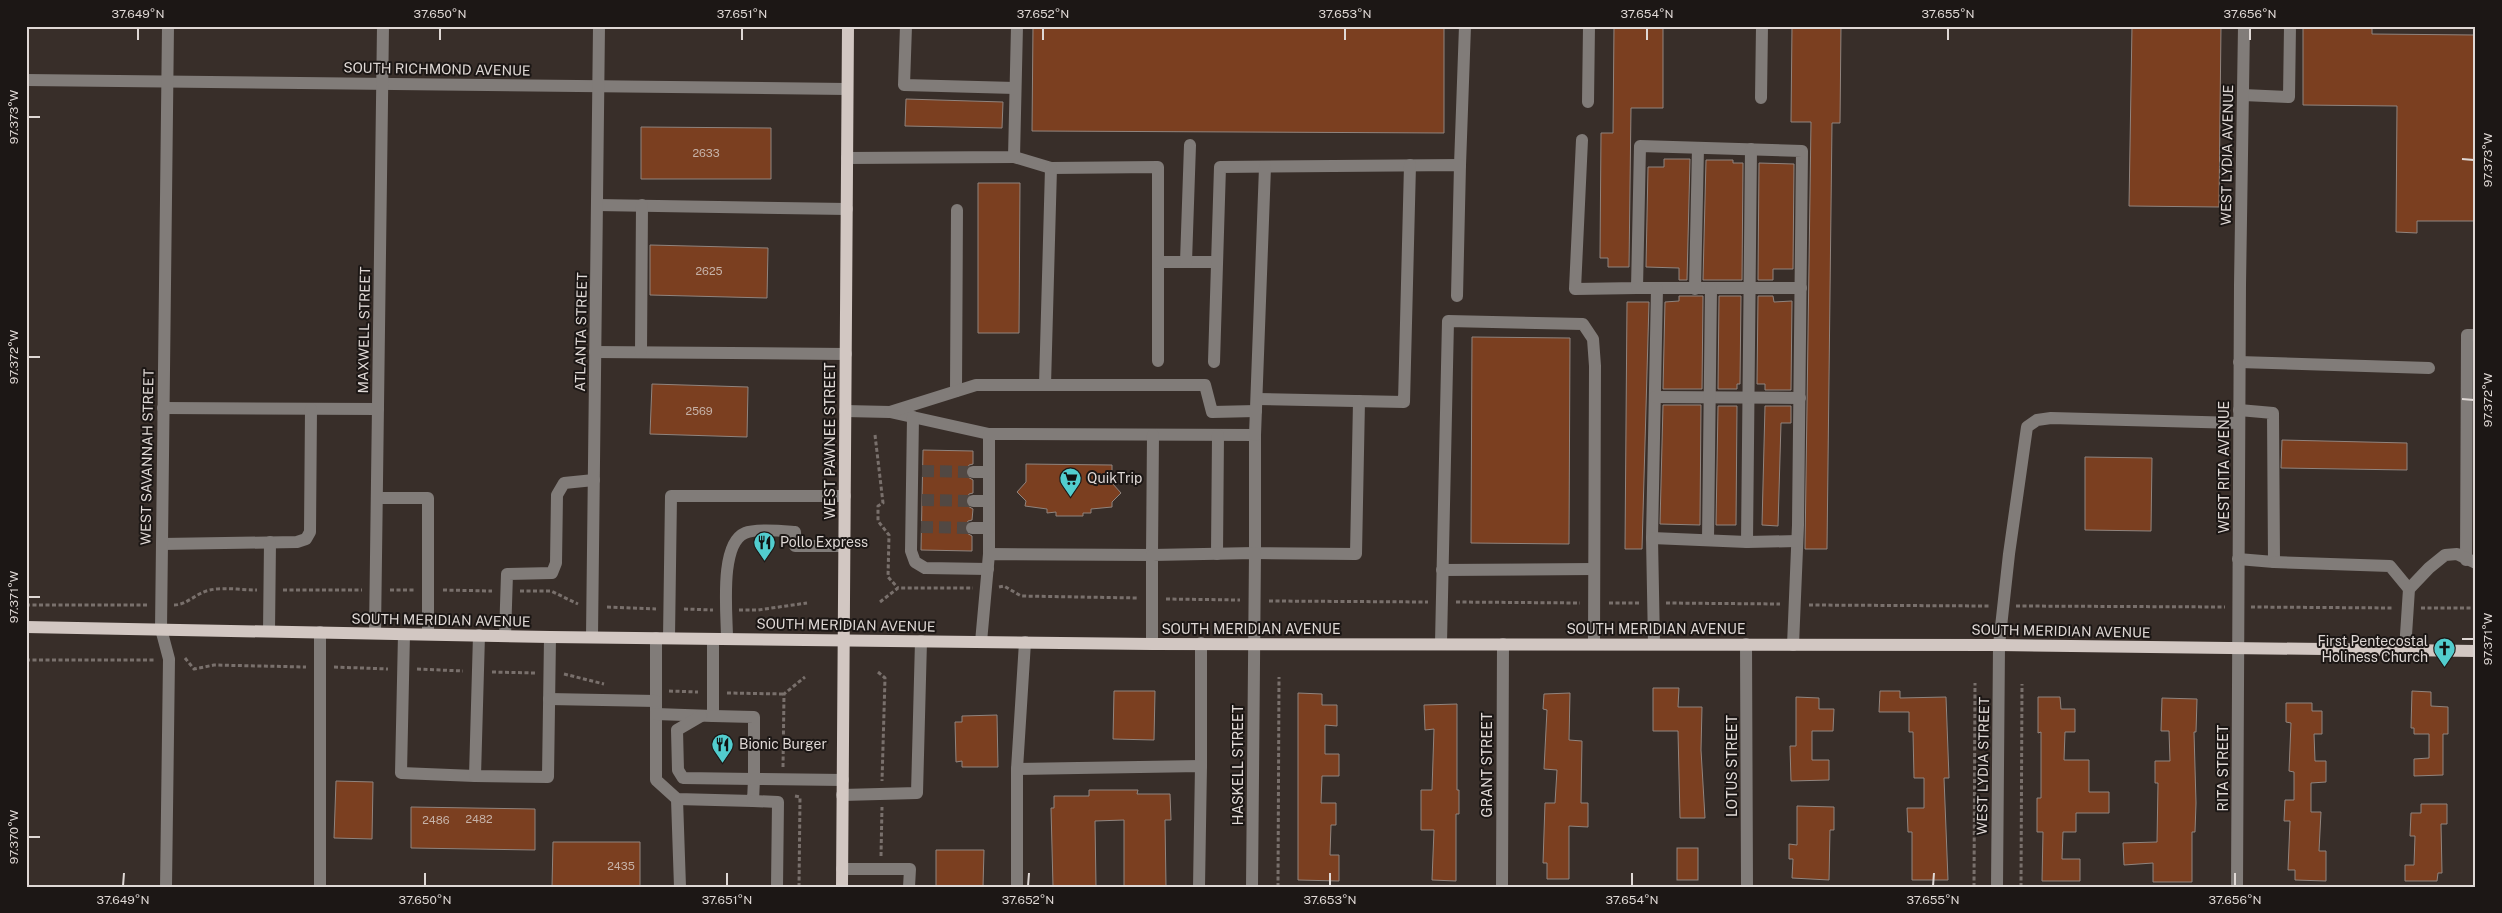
<svg xmlns="http://www.w3.org/2000/svg" width="2502" height="913" font-family="'Public Sans',sans-serif">
<rect width="100%" height="100%" fill="#382e29"/>
<g fill="#7b3f20" stroke="#90847e">
<path d="M 1033,26 L 1444,26 L 1444,133 L 1032,131 Z"/>
<path d="M 1614,26 L 1663,26 L 1663,108 L 1631,108 L 1629,267 L 1608,267 L 1608,258 L 1600,258 L 1601,133 L 1613,133 Z"/>
<path d="M 1792,26 L 1841,26 L 1840,123 L 1832,123 L 1827,549 L 1805,549 L 1811,122 L 1791,122 Z"/>
<path d="M 2132,26 L 2221,26 L 2219,207 L 2129,206 Z"/>
<path d="M 2303,26 L 2372,26 L 2372,34 L 2476,35 L 2476,221 L 2417,221 L 2417,233 L 2396,232 L 2397,106 L 2303,105 Z"/>
<path d="M 906,99 L 1003,102 L 1002,128 L 905,126 Z"/>
<path d="M 641,127 L 771,128 L 771,179 L 641,179 Z"/>
<path d="M 1664,159 L 1690,159 L 1687,280 L 1679,280 L 1679,268 L 1646,267 L 1648,167 L 1664,167 Z"/>
<path d="M 1706,160 L 1733,160 L 1733,163 L 1743,163 L 1742,280 L 1703,280 Z"/>
<path d="M 1759,163 L 1794,164 L 1793,269 L 1773,269 L 1773,280 L 1758,280 Z"/>
<path d="M 978,183 L 1020,183 L 1019,333 L 978,333 Z"/>
<path d="M 650,245 L 768,248 L 767,298 L 650,295 Z"/>
<path d="M 1679,296 L 1703,296 L 1702,389 L 1663,389 L 1665,302 L 1679,301 Z"/>
<path d="M 1719,296 L 1741,296 L 1740,384 L 1737,384 L 1737,389 L 1718,389 Z"/>
<path d="M 1758,296 L 1773,296 L 1774,302 L 1792,301 L 1791,390 L 1765,390 L 1765,384 L 1757,384 Z"/>
<path d="M 1627,302 L 1649,302 L 1642,549 L 1625,549 Z"/>
<path d="M 1472,337 L 1570,338 L 1569,544 L 1471,543 Z"/>
<path d="M 652,384 L 748,387 L 747,437 L 650,434 Z"/>
<path d="M 1663,405 L 1701,405 L 1700,525 L 1660,524 Z"/>
<path d="M 1718,406 L 1737,406 L 1736,525 L 1716,525 Z"/>
<path d="M 1765,406 L 1791,406 L 1791,423 L 1781,423 L 1778,526 L 1762,525 Z"/>
<path d="M 2282,440 L 2407,443 L 2407,470 L 2281,468 Z"/>
<path d="M 923,450 L 973,451 L 973,464 L 969,465 L 965,472 L 966,476 L 973,480 L 973,493 L 969,494 L 965,501 L 966,505 L 973,509 L 972,520 L 968,521 L 964,528 L 965,532 L 972,536 L 972,551 L 921,550 Z"/>
<path d="M 2085,457 L 2152,458 L 2151,531 L 2085,530 Z"/>
<path d="M 1026,464 L 1112,465 L 1112,483 L 1121,493 L 1112,502 L 1112,507 L 1091,509 L 1091,513 L 1083,513 L 1083,516 L 1056,516 L 1056,512 L 1047,513 L 1047,509 L 1025,506 L 1026,501 L 1017,492 L 1026,482 Z"/>
<path d="M 1653,688 L 1679,688 L 1678,707 L 1702,707 L 1701,750 L 1705,818 L 1680,818 L 1678,731 L 1653,731 Z"/>
<path d="M 1114,691 L 1155,691 L 1154,740 L 1113,739 Z"/>
<path d="M 1880,691 L 1900,691 L 1900,698 L 1946,697 L 1949,778 L 1944,778 L 1948,880 L 1912,880 L 1912,832 L 1908,832 L 1907,808 L 1924,808 L 1924,778 L 1914,778 L 1913,732 L 1909,732 L 1909,712 L 1879,712 Z"/>
<path d="M 2412,691 L 2431,692 L 2431,706 L 2448,707 L 2448,734 L 2443,734 L 2443,775 L 2414,776 L 2414,759 L 2429,758 L 2429,734 L 2414,734 L 2414,728 L 2411,728 Z"/>
<path d="M 1298,693 L 1322,694 L 1322,705 L 1337,705 L 1337,726 L 1325,725 L 1325,754 L 1339,754 L 1339,776 L 1322,776 L 1321,803 L 1336,803 L 1336,825 L 1331,825 L 1330,855 L 1339,855 L 1339,881 L 1298,880 Z"/>
<path d="M 1570,693 L 1569,740 L 1582,741 L 1581,803 L 1588,803 L 1588,827 L 1569,826 L 1569,879 L 1547,879 L 1547,863 L 1543,863 L 1545,803 L 1555,803 L 1557,770 L 1544,769 L 1547,710 L 1543,709 L 1544,694 Z"/>
<path d="M 1796,697 L 1819,698 L 1819,709 L 1834,709 L 1833,731 L 1812,731 L 1812,760 L 1829,760 L 1829,780 L 1791,781 L 1790,746 L 1796,746 Z"/>
<path d="M 2038,697 L 2060,697 L 2061,709 L 2075,709 L 2075,732 L 2065,732 L 2064,760 L 2089,760 L 2089,792 L 2109,792 L 2109,813 L 2076,813 L 2076,832 L 2063,832 L 2062,859 L 2080,859 L 2080,881 L 2042,881 L 2043,832 L 2037,832 L 2037,798 L 2041,798 L 2041,732 L 2038,733 Z"/>
<path d="M 2162,698 L 2197,699 L 2196,732 L 2194,732 L 2196,803 L 2195,832 L 2192,832 L 2192,882 L 2153,882 L 2153,863 L 2124,865 L 2123,843 L 2157,842 L 2158,783 L 2155,783 L 2155,761 L 2170,761 L 2169,731 L 2161,731 Z"/>
<path d="M 2286,703 L 2312,703 L 2312,711 L 2322,711 L 2322,734 L 2314,734 L 2315,761 L 2326,761 L 2326,782 L 2311,783 L 2311,812 L 2321,812 L 2319,851 L 2326,851 L 2326,881 L 2295,880 L 2295,870 L 2288,870 L 2290,821 L 2284,821 L 2285,800 L 2294,800 L 2294,772 L 2289,771 L 2291,723 L 2286,722 Z"/>
<path d="M 1457,704 L 1457,790 L 1459,790 L 1459,814 L 1456,814 L 1456,881 L 1432,880 L 1434,830 L 1421,830 L 1421,790 L 1432,790 L 1434,729 L 1425,730 L 1424,705 Z"/>
<path d="M 997,715 L 998,767 L 962,767 L 962,761 L 956,762 L 955,722 L 962,722 L 962,716 Z"/>
<path d="M 336,781 L 373,782 L 372,839 L 334,838 Z"/>
<path d="M 1089,790 L 1138,790 L 1137,794 L 1170,794 L 1171,820 L 1165,820 L 1166,887 L 1124,887 L 1124,820 L 1095,821 L 1096,887 L 1053,887 L 1051,808 L 1054,808 L 1054,796 L 1089,796 Z"/>
<path d="M 2421,804 L 2447,804 L 2447,824 L 2441,824 L 2442,873 L 2438,873 L 2437,881 L 2405,881 L 2405,865 L 2414,865 L 2415,836 L 2410,836 L 2411,813 L 2421,813 Z"/>
<path d="M 1797,806 L 1834,807 L 1834,830 L 1830,830 L 1829,880 L 1792,878 L 1793,859 L 1789,859 L 1789,844 L 1797,845 Z"/>
<path d="M 411,807 L 535,809 L 535,850 L 411,848 Z"/>
<path d="M 553,842 L 640,842 L 640,887 L 552,887 Z"/>
<rect x="1677" y="848" width="21" height="32"/>
<path d="M 936,850 L 984,850 L 983,887 L 936,887 Z"/>
</g>
<g fill="none" stroke-linecap="round" stroke-linejoin="round">
<g stroke="#514843" stroke-width="12" stroke-dasharray="12 6" stroke-linecap="butt">
<path d="M 922,471 L 973,472"/>
<path d="M 922,500 L 973,501"/>
<path d="M 921,527 L 972,528"/>
</g>
<g stroke="#79706c" stroke-width="3" stroke-dasharray="4 2.5" stroke-linecap="butt">
<path d="M 875,435 L 883,503 L 878,506 L 878,521 L 889,535 L 888,577 L 898,588"/>
<path d="M 999,587 L 1004,586 L 1021,596 L 1138,598"/>
<path d="M 283,590 L 362,590"/>
<path d="M 390,590 L 414,590"/>
<path d="M 443,590 L 492,591"/>
<path d="M 520,591 L 551,591 L 578,604"/>
<path d="M 1166,599 L 1240,600"/>
<path d="M 1269,601 L 1428,602"/>
<path d="M 880,602 L 898,588 L 973,588"/>
<path d="M 1456,602 L 1580,603"/>
<path d="M 1609,603 L 1640,603"/>
<path d="M 1666,603 L 1780,604"/>
<path d="M 26,605 L 148,605"/>
<path d="M 174,605 C 187,605 196,593 210,590 C 224,587 242,590 257,590"/>
<path d="M 1809,605 L 1990,606"/>
<path d="M 2016,606 L 2225,607"/>
<path d="M 607,607 L 656,609"/>
<path d="M 2251,607 L 2393,608"/>
<path d="M 2421,608 L 2476,608"/>
<path d="M 684,609 L 713,610"/>
<path d="M 739,610 L 758,610 L 807,603"/>
<path d="M 185,658 L 194,669 L 214,665 L 306,667"/>
<path d="M 26,660 L 154,660"/>
<path d="M 334,667 L 388,669"/>
<path d="M 417,669 L 463,671"/>
<path d="M 492,672 L 536,673"/>
<path d="M 878,672 L 885,678 L 882,781"/>
<path d="M 564,674 L 604,684"/>
<path d="M 669,691 L 698,692"/>
<path d="M 727,693 L 784,694"/>
<path d="M 783,767 L 784,694 L 805,677"/>
<path d="M 795,796 L 800,797 L 799,887"/>
<path d="M 881,856 L 882,807"/>
<path d="M 1278,887 L 1279,677"/>
<path d="M 1974,887 L 1975,683"/>
<path d="M 2021,887 L 2022,684"/>
</g>
<g stroke="#817c79" stroke-width="12">
<path d="M 906,26 L 904,85 L 1015,88"/>
<path d="M 26,80 L 847,89"/>
<path d="M 2243,95 L 2289,97 L 2290,26"/>
<path d="M 1761,98 L 1762,26"/>
<path d="M 1588,102 L 1589,26"/>
<path d="M 1582,140 L 1575,289 L 1637,288 L 1640,146 L 1802,151 L 1798,525 L 1793,645"/>
<path d="M 1751,149 L 1747,542 L 1797,541"/>
<path d="M 1014,157 L 1051,168 L 1158,167 L 1158,361"/>
<path d="M 847,158 L 1014,157 L 1017,26"/>
<path d="M 1460,165 L 1465,26"/>
<path d="M 597,205 L 847,209"/>
<path d="M 1158,262 L 1217,262"/>
<path d="M 1186,262 L 1190,145"/>
<path d="M 1637,288 L 1801,288"/>
<path d="M 1657,289 L 1652,538 L 1747,542"/>
<path d="M 1695,289 L 1698,148"/>
<path d="M 595,352 L 846,354"/>
<path d="M 641,352 L 642,205"/>
<path d="M 1214,362 L 1220,167 L 1460,165 L 1457,296"/>
<path d="M 2239,362 L 2429,368"/>
<path d="M 1045,385 L 1051,168"/>
<path d="M 956,391 L 957,210"/>
<path d="M 1655,397 L 1800,398"/>
<path d="M 1257,399 L 1404,402 L 1410,165"/>
<path d="M 163,408 L 378,409"/>
<path d="M 845,411 L 890,412 L 989,434 L 989,554"/>
<path d="M 890,412 L 976,385 L 1205,385 L 1212,412 L 1256,411"/>
<path d="M 913,417 L 911,551 L 915,562 L 925,568 L 988,569"/>
<path d="M 989,434 L 1255,435 L 1255,553 L 1356,554 L 1359,401"/>
<path d="M 1255,435 L 1265,167"/>
<path d="M 973,472 L 989,472"/>
<path d="M 378,498 L 428,498 L 428,634"/>
<path d="M 973,501 L 989,501"/>
<path d="M 972,528 L 989,528"/>
<path d="M 1652,538 L 1654,644"/>
<path d="M 1708,540 L 1711,288"/>
<path d="M 162,544 L 297,542 L 306,539 L 310,532 L 311,409"/>
<path d="M 1217,554 L 1218,435"/>
<path d="M 2238,559 L 2274,562 L 2273,413 L 2239,410"/>
<path d="M 2466,560 L 2467,335 L 2476,335"/>
<path d="M 2274,562 L 2390,566 L 2409,589"/>
<path d="M 1442,570 L 1594,569"/>
<path d="M 269,631 L 270,542"/>
<path d="M 375,633 L 383,26"/>
<path d="M 404,634 L 401,773 L 475,776"/>
<path d="M 479,635 L 475,776 L 548,777 L 550,637"/>
<path d="M 505,636 L 507,574 L 552,573 L 556,563 L 557,495 L 564,483 L 594,480"/>
<path d="M 592,637 L 599,26"/>
<path d="M 656,638 L 656,780 L 677,799 L 753,801 L 754,779 L 843,780"/>
<path d="M 669,638 L 671,496 L 845,496"/>
<path d="M 727,639 C 727,614 719,544 745,533 C 756,528 783,531 795,532 L 795,546 L 845,546"/>
<path d="M 981,642 L 989,554 L 1152,555 L 1153,435"/>
<path d="M 1441,643 L 1448,321 L 1583,324 L 1593,339 L 1595,366 L 1594,644"/>
<path d="M 1152,644 L 1152,555 L 1255,553 L 1252,887"/>
<path d="M 1746,644 L 1747,887"/>
<path d="M 2405,650 L 2409,589 L 2429,568 L 2445,555 L 2457,554 L 2476,563"/>
<path d="M 549,699 L 656,701"/>
<path d="M 656,714 L 713,716 L 713,639"/>
<path d="M 701,716 L 677,730 L 678,770 L 683,778 L 754,779 L 754,717 L 713,716"/>
<path d="M 1201,766 L 1201,643"/>
<path d="M 1017,769 L 1201,766 L 1199,887"/>
<path d="M 842,795 L 917,793 L 921,641"/>
<path d="M 677,799 L 680,887"/>
<path d="M 753,801 L 778,802 L 777,887"/>
<path d="M 842,869 L 910,869 L 909,887"/>
<path d="M 166,887 L 169,659 L 161,629 L 168,26"/>
<path d="M 320,887 L 320,632"/>
<path d="M 1017,887 L 1017,769 L 1025,642"/>
<path d="M 1502,887 L 1503,644"/>
<path d="M 1997,887 L 1999,645 L 2009,554 L 2027,427 L 2037,420 L 2051,418 L 2239,423"/>
<path d="M 2237,887 L 2240,285 L 2244,26"/>
</g>
<g stroke="#d2c7c2" stroke-width="12">
<path d="M 26,627 L 550,637 L 1152,644 L 1999,645 L 2476,651"/>
<path d="M 842,887 L 848,26"/>
</g>
</g>
<path fill="none" stroke="#dfd8d5" stroke-width="2" d="M 138,40 L 138,28M 440,40 L 440,28M 742,40 L 742,28M 1043,40 L 1043,28M 1345,40 L 1345,28M 1647,40 L 1647,28M 1948,40 L 1948,28M 2250,40 L 2250,28M 28,117 L 40,117M 2462,159 L 2474,160M 28,357 L 40,357M 2462,399 L 2474,400M 28,597 L 40,597M 2462,639 L 2474,639M 28,837 L 40,837M 123,886 L 124,873M 425,886 L 425,873M 727,886 L 727,873M 1028,886 L 1029,873M 1330,886 L 1330,873M 1632,886 L 1632,873M 1933,886 L 1934,873M 2235,886 L 2235,873"/>
<defs>
<symbol id="supermarket-pin" viewBox="-11 -11 22 30"><path d="M0 17L-7.5 6A9.5 9.5 0 1 1 7.5 6Z" fill="#52cdce" stroke="#1c1715"/><path d="M-6-5.5h2.5l.6 2H6L4.5 2H-2.5L-4.4-4H-6ZM-1.5 3.2a1.3 1.3 0 1 0 .1 0ZM3 3.2a1.3 1.3 0 1 0 .1 0Z" fill="#111"/></symbol>
<symbol id="restaurant-pin" viewBox="-11 -11 22 30"><path d="M0 17L-7.5 6A9.5 9.5 0 1 1 7.5 6Z" fill="#52cdce" stroke="#1c1715"/><path d="M-5-6h1v4h1v-4h1v4h1v-4h1v5L-1.5 .5V6h-2V.5L-5-1ZM5-6V6H3V1.5H1.5Q1.5-4 5-6Z" fill="#111"/></symbol>
<symbol id="church-pin" viewBox="-11 -11 22 30"><path d="M0 17L-7.5 6A9.5 9.5 0 1 1 7.5 6Z" fill="#52cdce" stroke="#1c1715"/><path d="M-1.2-6h2.4v3.5h3.3v2.4h-3.3V6h-2.4V-.1h-3.3v-2.4h3.3Z" fill="#111"/></symbol>
</defs>
<g fill-rule="evenodd">
<use href="#supermarket-pin" x="1058" y="466" width="25" height="34"/>
<use href="#restaurant-pin" x="752" y="530" width="25" height="34"/>
<use href="#church-pin" x="2432" y="636" width="25" height="34"/>
<use href="#restaurant-pin" x="710" y="732" width="25" height="34"/>
</g>
<g text-anchor="middle" dominant-baseline="central" stroke-width="4" stroke-linejoin="round" paint-order="stroke">
<g font-size="11" fill="#c6b2a8">
<text x="706" y="153">2633</text>
<text x="709" y="271">2625</text>
<text x="699" y="411">2569</text>
<text x="479" y="819">2482</text>
<text x="436" y="820">2486</text>
<text x="621" y="866">2435</text>
</g>
<g font-size="14" fill="#dfd8d5" stroke="#1c1715">
<text transform="translate(437 69) rotate(1)">SOUTH RICHMOND AVENUE</text>
<text transform="translate(2227 155) rotate(-89)">WEST LYDIA AVENUE</text>
<text transform="translate(364 330) rotate(-89)">MAXWELL STREET</text>
<text transform="translate(581 332) rotate(-89)">ATLANTA STREET</text>
<text transform="translate(830 441) rotate(-90)">WEST PAWNEE STREET</text>
<text transform="translate(147 457) rotate(-89)">WEST SAVANNAH STREET</text>
<text transform="translate(2224 467) rotate(-90)">WEST RITA AVENUE</text>
<text transform="translate(441 620) rotate(1)">SOUTH MERIDIAN AVENUE</text>
<text transform="translate(846 625) rotate(1)">SOUTH MERIDIAN AVENUE</text>
<text x="1251" y="629">SOUTH MERIDIAN AVENUE</text>
<text x="1656" y="629">SOUTH MERIDIAN AVENUE</text>
<text transform="translate(2061 631) rotate(1)">SOUTH MERIDIAN AVENUE</text>
<text transform="translate(1238 765) rotate(-90)">HASKELL STREET</text>
<text transform="translate(1487 765) rotate(-90)">GRANT STREET</text>
<text transform="translate(1732 766) rotate(-90)">LOTUS STREET</text>
<text transform="translate(1983 766) rotate(-89)">WEST LYDIA STREET</text>
<text transform="translate(2223 768) rotate(-90)">RITA STREET</text>
</g>
<g font-size="14" fill="#dfd8d5" stroke="#1c1715" text-anchor="start">
<text x="1087" y="478">QuikTrip</text>
<text x="780" y="542">Pollo Express</text>
<text x="2428" y="641" text-anchor="end">First Pentecostal<tspan x="2428" dy="16">Holiness Church</tspan></text>
<text x="739" y="744">Bionic Burger</text>
</g>
</g>
<rect width="2502" height="913" fill="none" stroke="#1c1715" stroke-width="55"/>
<rect x="28" y="28" width="2446" height="858" fill="none" stroke="#dfd8d5" stroke-width="2"/>
<g font-size="12" text-anchor="middle" fill="#dfd8d5">
<text x="138" y="18">37.649°N</text>
<text x="440" y="18">37.650°N</text>
<text x="742" y="18">37.651°N</text>
<text x="1043" y="18">37.652°N</text>
<text x="1345" y="18">37.653°N</text>
<text x="1647" y="18">37.654°N</text>
<text x="1948" y="18">37.655°N</text>
<text x="2250" y="18">37.656°N</text>
<text transform="translate(14 117) rotate(-90)" y="4">97.373°W</text>
<text transform="translate(2488 160) rotate(-90)" y="4">97.373°W</text>
<text transform="translate(14 357) rotate(-90)" y="4">97.372°W</text>
<text transform="translate(2488 400) rotate(-90)" y="4">97.372°W</text>
<text transform="translate(14 597) rotate(-90)" y="4">97.371°W</text>
<text transform="translate(2488 639) rotate(-90)" y="4">97.371°W</text>
<text transform="translate(14 837) rotate(-90)" y="4">97.370°W</text>
<text x="123" y="904">37.649°N</text>
<text x="425" y="904">37.650°N</text>
<text x="727" y="904">37.651°N</text>
<text x="1028" y="904">37.652°N</text>
<text x="1330" y="904">37.653°N</text>
<text x="1632" y="904">37.654°N</text>
<text x="1933" y="904">37.655°N</text>
<text x="2235" y="904">37.656°N</text>
</g>
</svg>
